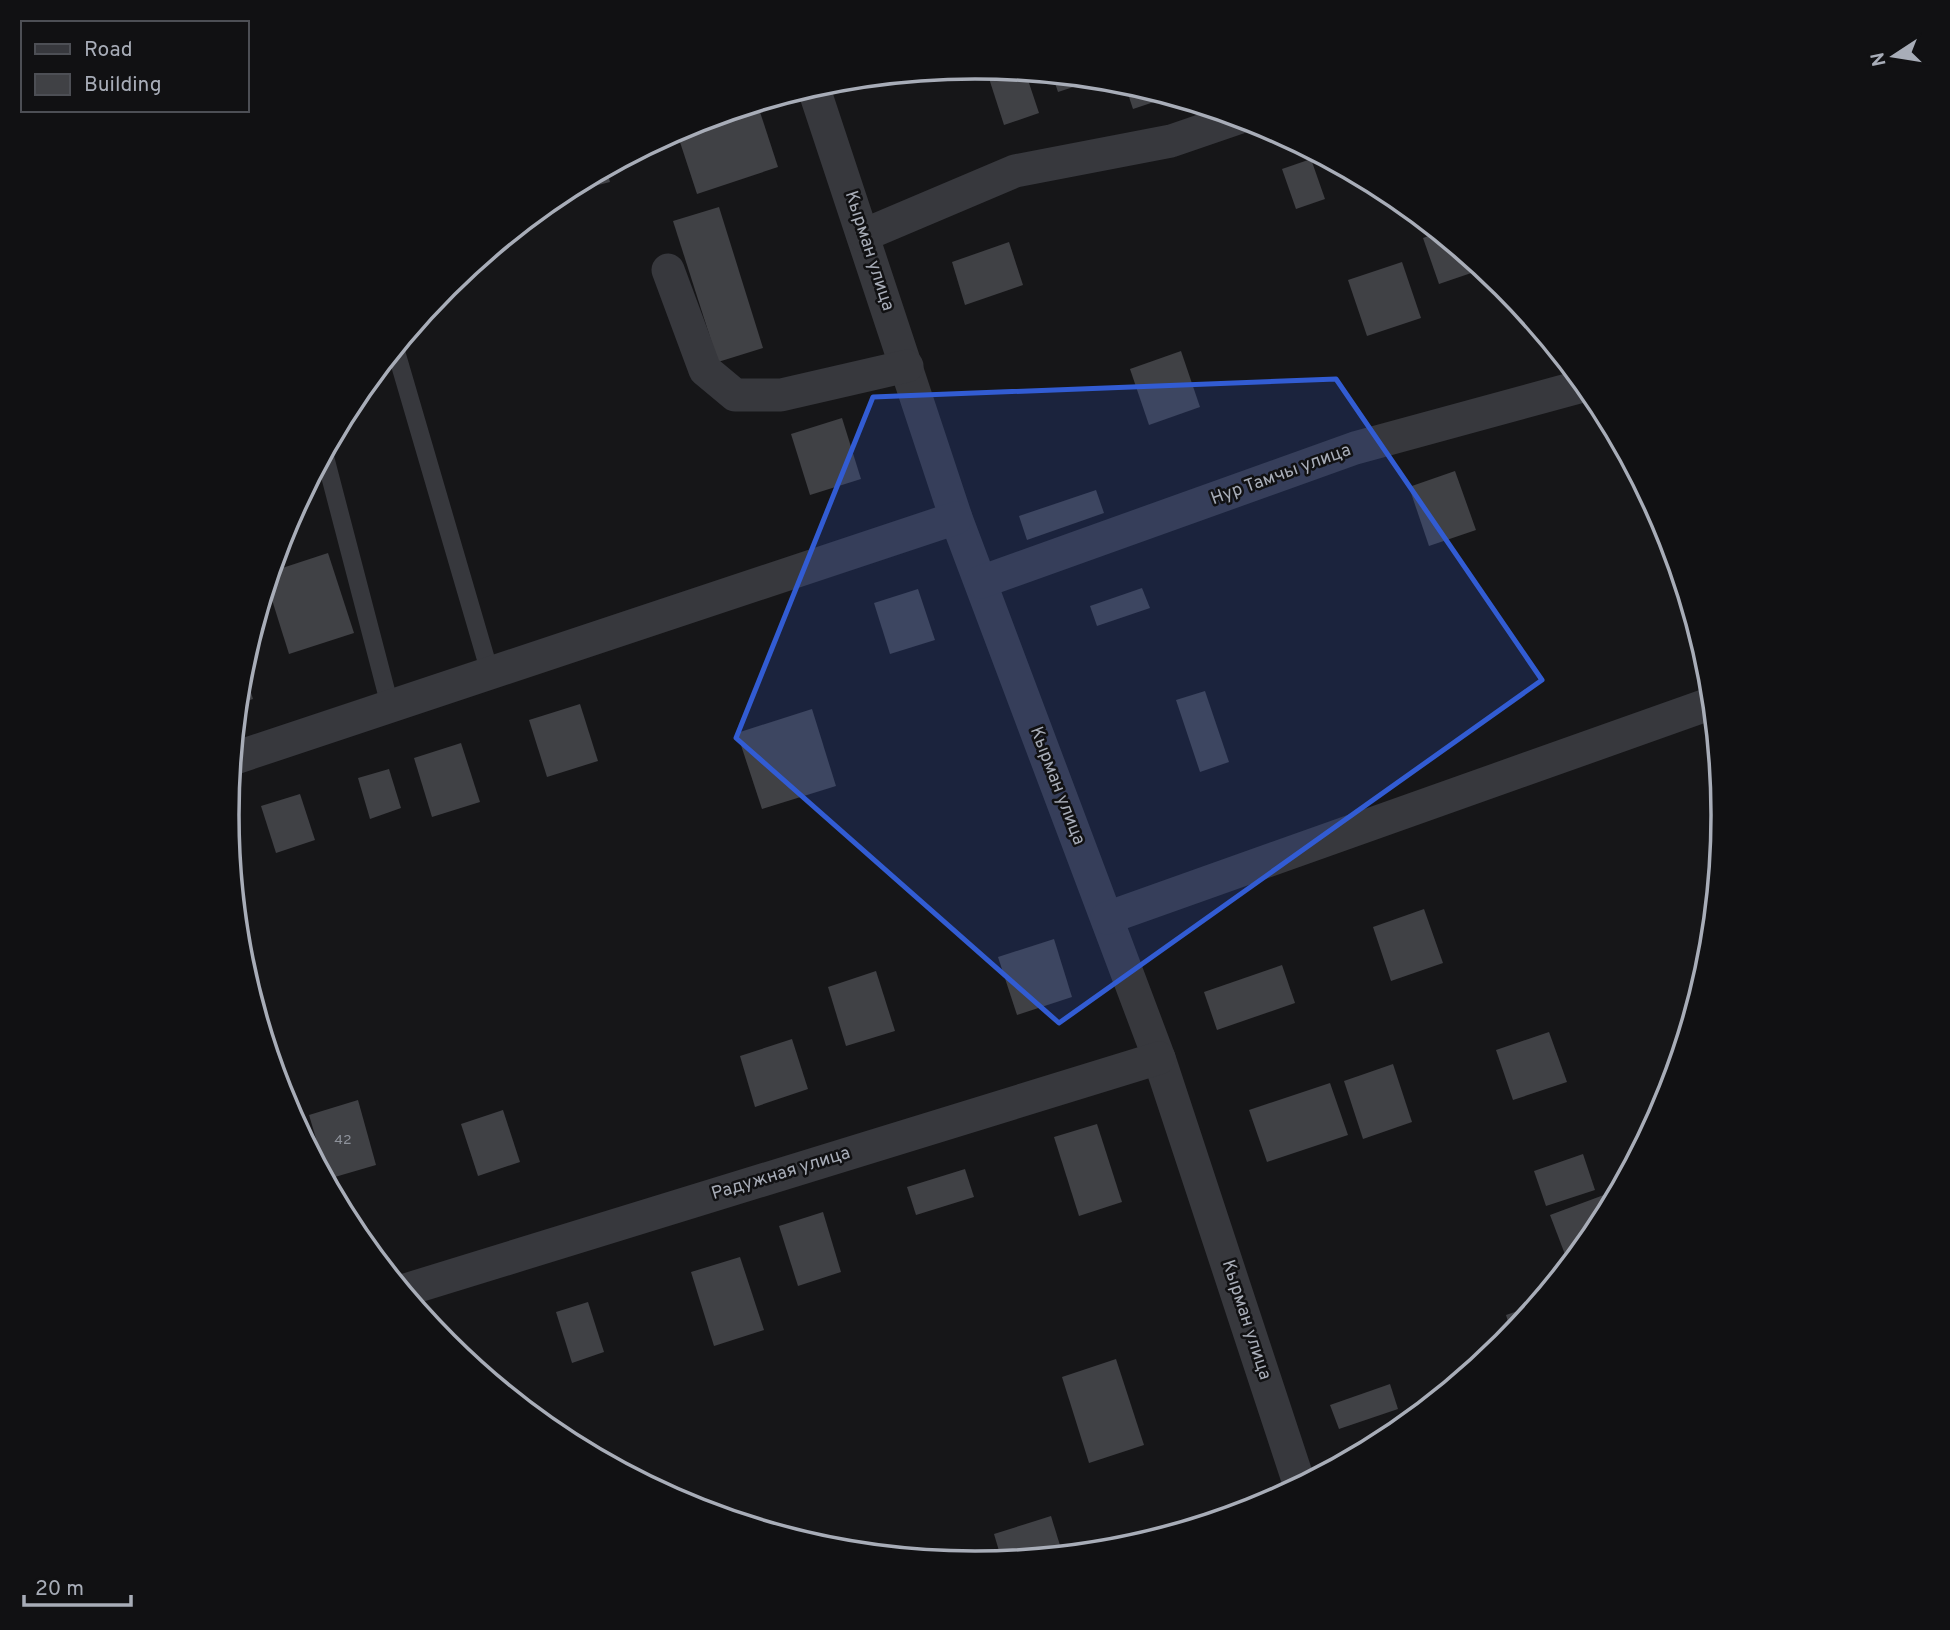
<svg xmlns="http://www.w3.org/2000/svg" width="1950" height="1630" font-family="Overpass,sans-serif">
<rect width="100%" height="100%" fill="#161618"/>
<g fill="#404145">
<path d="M 990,68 L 1025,71 L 1039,113 L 1004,125 L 986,69 Z"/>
<path d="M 1052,74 L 1080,77 L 1098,79 L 1058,92 Z"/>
<path d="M 1124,82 L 1138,86 L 1172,96 L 1133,109 Z"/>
<path d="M 760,112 L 778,167 L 697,194 L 679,139 Z"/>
<path d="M 1311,159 L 1325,199 L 1296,209 L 1282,169 Z"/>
<path d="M 606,168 L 610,182 L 555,196 L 559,192 Z"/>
<path d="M 1401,201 L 1419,216 L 1407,220 Z"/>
<path d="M 719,207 L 763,348 L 718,362 L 673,221 Z"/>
<path d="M 1439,232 L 1478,264 L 1480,270 L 1439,284 L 1423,238 Z"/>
<path d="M 1009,242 L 1023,285 L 965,305 L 952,262 Z"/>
<path d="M 1402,262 L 1421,318 L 1367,336 L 1348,280 Z"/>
<path d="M 1181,351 L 1200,407 L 1149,425 L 1130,369 Z"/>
<path d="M 842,418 L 861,479 L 810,495 L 791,434 Z"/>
<path d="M 1455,471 L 1476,530 L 1429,546 L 1409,487 Z"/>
<path d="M 1096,490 L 1104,513 L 1027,540 L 1019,516 Z"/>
<path d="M 328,553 L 354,633 L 289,654 L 267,584 L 270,572 Z"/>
<path d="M 1142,588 L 1150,608 L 1097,626 L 1090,606 Z"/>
<path d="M 918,589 L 935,640 L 890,654 L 874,603 Z"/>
<path d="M 242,664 L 253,699 L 237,704 L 241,669 Z"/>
<path d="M 1205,691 L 1229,762 L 1200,772 L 1176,700 Z"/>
<path d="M 580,704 L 598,761 L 547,777 L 529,720 Z"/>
<path d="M 812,709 L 836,786 L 762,809 L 737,733 Z"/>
<path d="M 461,743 L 480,802 L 432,817 L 414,758 Z"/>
<path d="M 389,769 L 401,808 L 370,819 L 358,778 Z"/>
<path d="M 300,794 L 315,840 L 276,853 L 261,806 Z"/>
<path d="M 1424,909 L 1443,963 L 1391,981 L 1373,927 Z"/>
<path d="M 1054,939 L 1072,997 L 1017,1015 L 998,957 Z"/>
<path d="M 1282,965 L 1295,1003 L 1217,1030 L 1204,992 Z"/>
<path d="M 876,971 L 895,1031 L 846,1046 L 828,987 Z"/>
<path d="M 1549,1032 L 1567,1082 L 1513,1100 L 1496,1050 Z"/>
<path d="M 792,1039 L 808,1089 L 755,1107 L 740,1056 Z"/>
<path d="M 1393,1064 L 1412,1122 L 1363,1139 L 1344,1081 Z"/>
<path d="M 1330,1083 L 1348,1135 L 1267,1162 L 1249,1110 Z"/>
<path d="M 358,1100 L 376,1165 L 328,1179 L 309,1115 Z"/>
<path d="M 503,1110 L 520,1162 L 478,1176 L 461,1124 Z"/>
<path d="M 1097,1124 L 1122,1202 L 1079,1216 L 1054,1137 Z"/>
<path d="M 1583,1154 L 1595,1190 L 1546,1206 L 1534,1171 Z"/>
<path d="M 965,1169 L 974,1197 L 916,1215 L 907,1187 Z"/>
<path d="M 1620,1189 L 1597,1231 L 1569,1265 L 1550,1215 Z"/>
<path d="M 823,1212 L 841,1272 L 798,1286 L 779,1226 Z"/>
<path d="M 740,1257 L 764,1330 L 714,1346 L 691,1272 Z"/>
<path d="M 588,1302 L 604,1352 L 572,1363 L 556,1312 Z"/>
<path d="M 1538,1304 L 1512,1334 L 1506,1315 Z"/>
<path d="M 1116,1359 L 1144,1445 L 1089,1463 L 1062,1377 Z"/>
<path d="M 1390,1384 L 1398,1409 L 1339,1429 L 1330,1405 Z"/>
<path d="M 1051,1516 L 1063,1555 L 1002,1561 L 994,1534 Z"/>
</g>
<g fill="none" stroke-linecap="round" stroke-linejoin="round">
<g stroke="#37383d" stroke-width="18">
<path d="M 395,348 L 490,673"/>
<path d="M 324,453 L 390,706"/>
</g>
<g stroke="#37383d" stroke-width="33">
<path d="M 813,86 L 956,518 L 1159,1058 L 1300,1486"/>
<path d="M 864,235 L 1015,171 L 1171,141 L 1241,117"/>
<path d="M 668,270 L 705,370 L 735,395 L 781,395 L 907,366"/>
<path d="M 981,582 L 1355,448 L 1586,385"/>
<path d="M 232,759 L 956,518"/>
<path d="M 1107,918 L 1712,703"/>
<path d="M 402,1291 L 1159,1058"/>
</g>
</g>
<path fill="#325cd3" fill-opacity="0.2" stroke="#325cd3" stroke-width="5" stroke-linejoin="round" d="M 1336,379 L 1542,680 L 1059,1023 L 736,738 L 873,397 Z"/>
<g text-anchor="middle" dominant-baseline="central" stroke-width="5" stroke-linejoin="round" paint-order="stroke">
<g font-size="14" fill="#8e929b">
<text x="343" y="1140">42</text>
</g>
<g font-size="18" fill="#a8adb8" stroke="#111113">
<text transform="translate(869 251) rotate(72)">Кырман улица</text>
<text transform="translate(1281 475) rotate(-20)">Нур Тамчы улица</text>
<text transform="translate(1057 786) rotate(69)">Кырман улица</text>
<text transform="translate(781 1174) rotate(-17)">Радужная улица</text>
<text transform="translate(1246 1320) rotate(72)">Кырман улица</text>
</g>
</g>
<path d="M0 0H1950V1630H0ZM239 815a736 736 0 1 1 1472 0a736 736 0 1 1-1472 0Z" fill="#111113" fill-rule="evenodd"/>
<path fill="none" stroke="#a8adb8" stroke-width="3.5" d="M239 815a736 736 0 1 1 1472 0a736 736 0 1 1-1472 0Z"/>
<rect x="21" y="21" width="228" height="91" fill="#111113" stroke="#4d4f55" stroke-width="2"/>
<rect x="35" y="44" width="35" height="10" fill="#37383d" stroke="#4d4f55" stroke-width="2"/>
<text x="84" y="56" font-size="21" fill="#a8adb8">Road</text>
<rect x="35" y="74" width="35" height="21" fill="#404145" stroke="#4d4f55" stroke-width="2"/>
<text x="84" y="91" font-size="21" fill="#a8adb8">Building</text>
<g transform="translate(1894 56) rotate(258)" stroke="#111113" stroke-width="5" paint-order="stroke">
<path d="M0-5L12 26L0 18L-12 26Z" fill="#a8adb8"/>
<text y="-10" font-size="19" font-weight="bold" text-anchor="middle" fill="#a8adb8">N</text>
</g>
<path d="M24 1595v10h107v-10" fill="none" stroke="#a8adb8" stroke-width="3.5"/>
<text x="35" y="1595" font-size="21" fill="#a8adb8" stroke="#111113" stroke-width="5" paint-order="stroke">20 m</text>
</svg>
